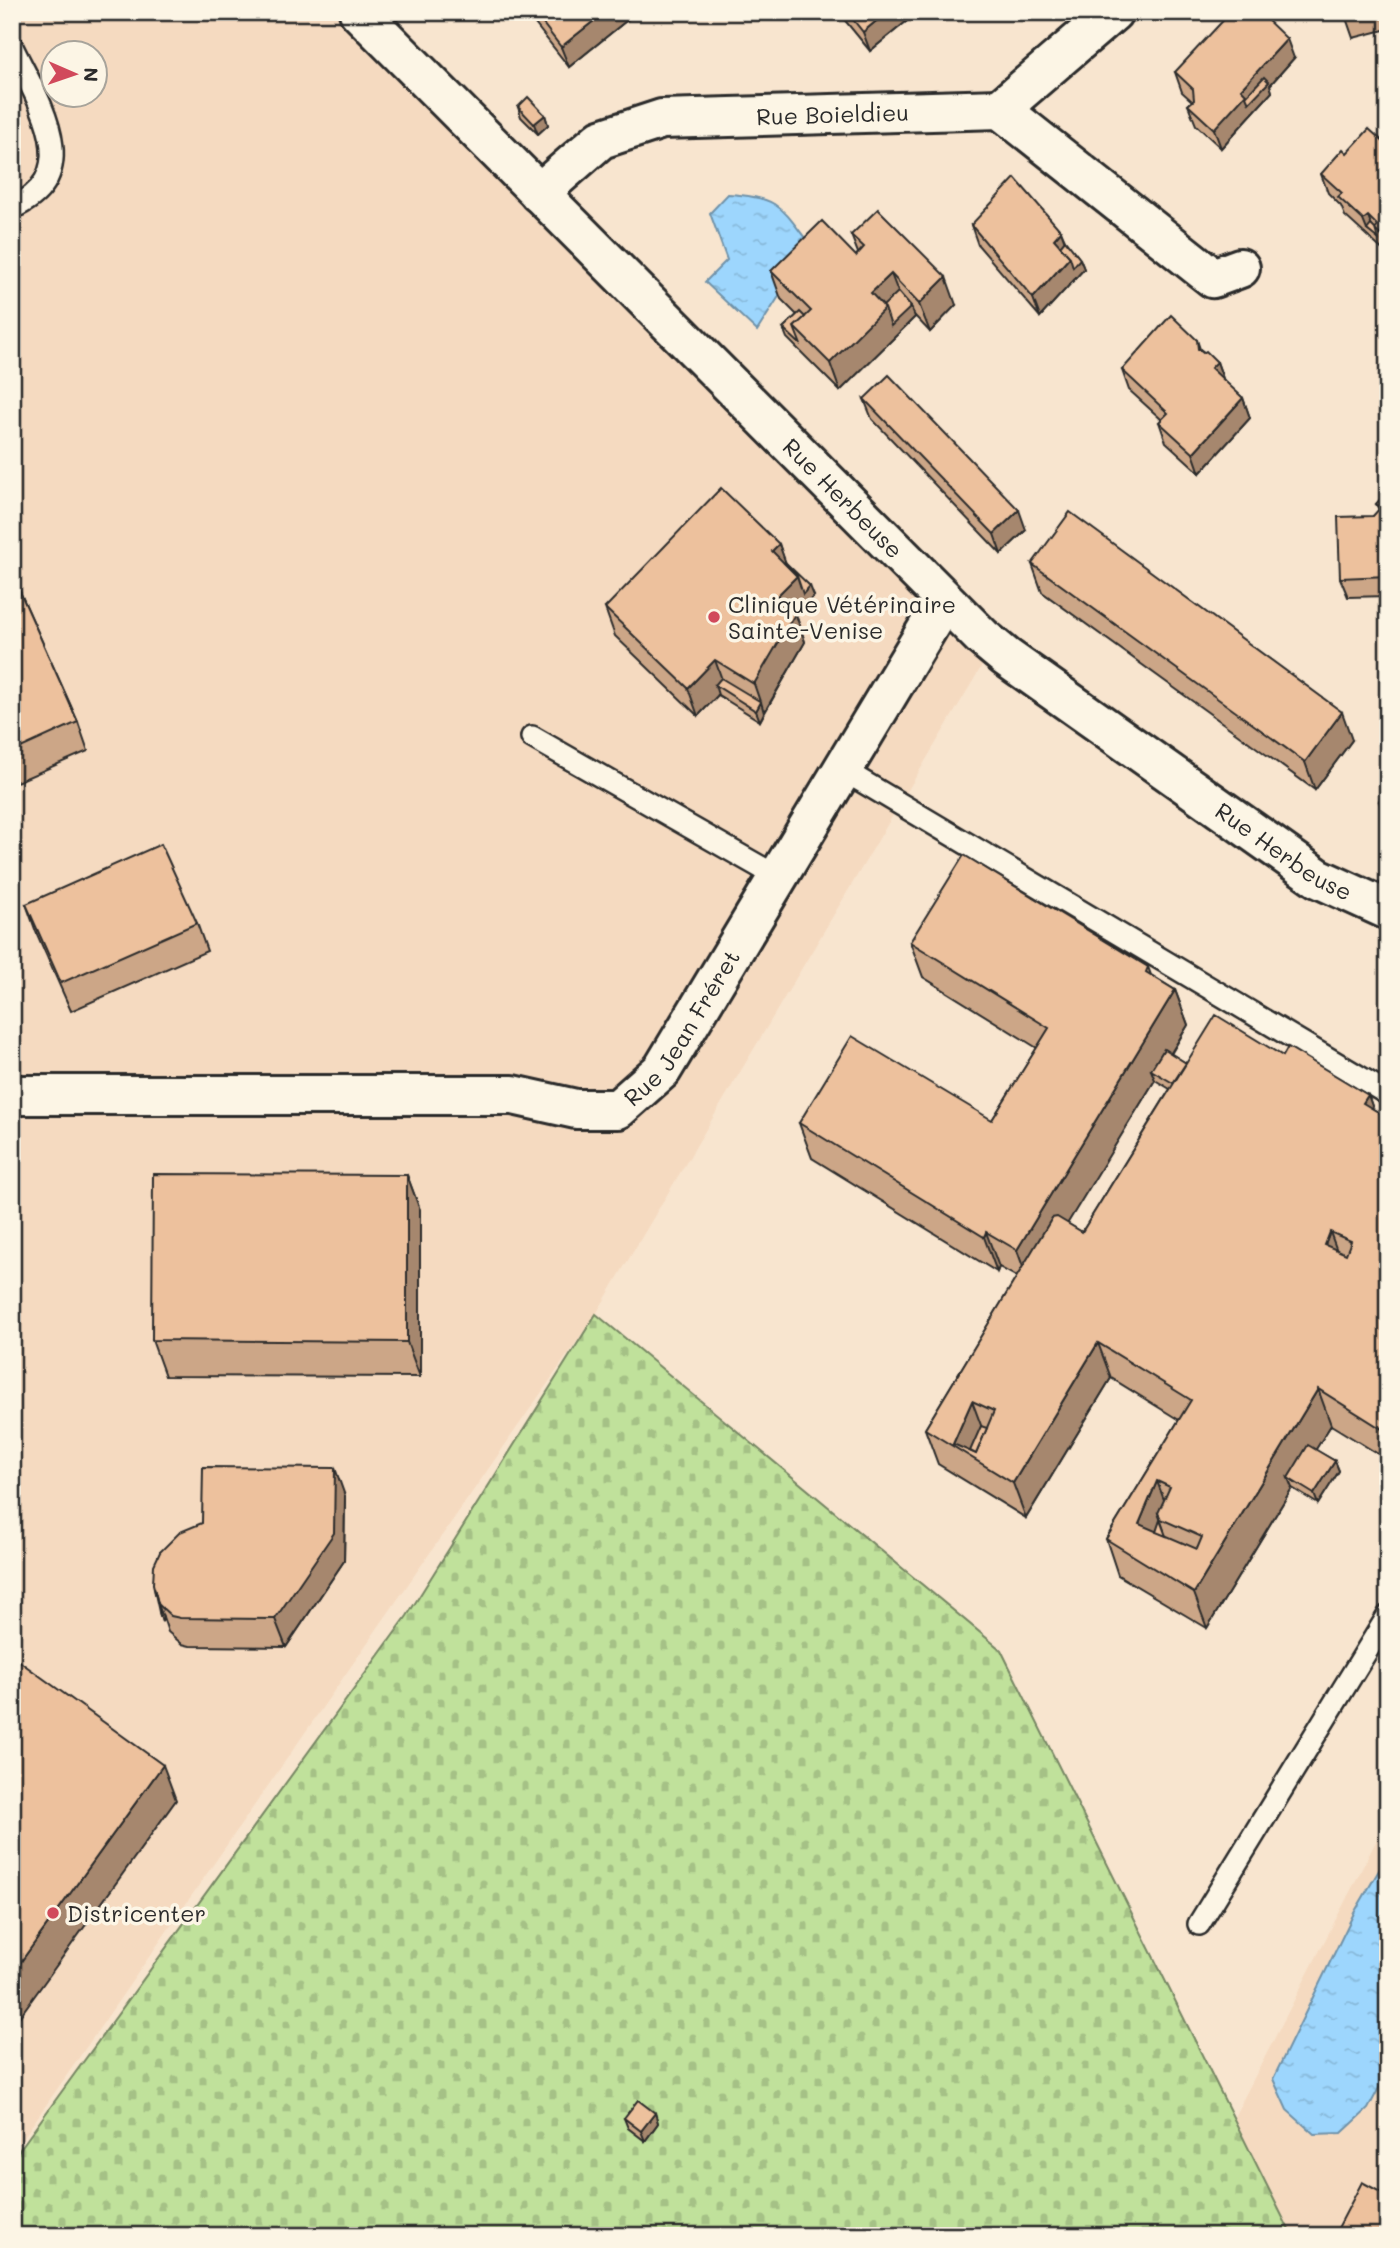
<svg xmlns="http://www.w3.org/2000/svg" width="1400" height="2248" font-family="Mali,sans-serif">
<defs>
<pattern id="cemetery-stones" width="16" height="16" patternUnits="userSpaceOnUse" patternTransform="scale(1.75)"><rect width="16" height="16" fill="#c0e19b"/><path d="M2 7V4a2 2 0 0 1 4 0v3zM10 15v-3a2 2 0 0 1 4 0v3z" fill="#a5c186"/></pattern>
<pattern id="water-ripples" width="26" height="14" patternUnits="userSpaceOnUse" patternTransform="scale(1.75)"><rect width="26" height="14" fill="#9dd6fd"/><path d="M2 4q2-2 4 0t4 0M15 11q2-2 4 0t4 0" fill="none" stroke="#87b8d9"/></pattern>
</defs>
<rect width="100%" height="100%" fill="#f8e5cf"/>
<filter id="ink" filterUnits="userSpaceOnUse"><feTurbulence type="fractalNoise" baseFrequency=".0143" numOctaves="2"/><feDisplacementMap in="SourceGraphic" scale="14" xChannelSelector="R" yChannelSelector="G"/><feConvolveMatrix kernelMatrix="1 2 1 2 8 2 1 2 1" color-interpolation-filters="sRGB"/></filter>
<g filter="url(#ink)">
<g fill="#f5dac0" fill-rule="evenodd">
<path d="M 12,12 L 342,12 L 983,664 L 596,1314 L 12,2154 ZM 52,52 L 94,52 L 94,94 L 52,94 Z"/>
<path d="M 1388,1818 L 1388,2236 L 1292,2236 L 1234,2117 Z"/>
</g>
<path fill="url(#cemetery-stones)" stroke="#768663" stroke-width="2" d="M 596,1314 L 1001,1650 L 1292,2236 L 12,2236 L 12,2160 L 407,1616 Z"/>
<g fill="url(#water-ripples)" stroke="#6f92a9" stroke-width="2">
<path d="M 728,194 C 780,197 781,207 811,246 L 757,331 L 705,282 L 727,260 L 710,213 Z"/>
<path d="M 1388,1855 L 1388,2071 L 1368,2109 L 1342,2133 L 1314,2134 L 1287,2110 L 1273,2079 L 1354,1913 Z"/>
</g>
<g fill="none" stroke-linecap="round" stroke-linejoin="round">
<defs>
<g id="lane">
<path d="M 12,47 C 36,98 89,174 12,208"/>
<path d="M 532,737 L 778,877"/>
<path d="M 843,770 L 1388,1094"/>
<path d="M 1199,1924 L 1388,1616"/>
</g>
<g id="street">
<path id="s1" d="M 359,12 L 982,637 L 1006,657 L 1318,878 L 1388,910"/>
<path d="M 1000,109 L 1213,278 L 1240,268"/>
<path id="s2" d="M 539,193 L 601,139 L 662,119 L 1000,109 L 1113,12"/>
<path id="s3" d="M 12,1095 L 513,1095 L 576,1109 L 618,1109 L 662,1070 L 944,601"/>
</g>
</defs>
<use href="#lane" stroke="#2b2b2b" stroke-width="26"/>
<use href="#street" stroke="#2b2b2b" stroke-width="44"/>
<use href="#lane" stroke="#fcf5e5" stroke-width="21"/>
<use href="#street" stroke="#fcf5e5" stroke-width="38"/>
</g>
<g fill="#cca687" stroke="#2b2b2b" stroke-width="2" fill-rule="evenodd">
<path d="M 529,12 L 637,12 L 569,67 L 532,20 Z"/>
<path d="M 838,12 L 918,12 L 870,51 Z"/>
<path d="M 1344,12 L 1388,12 L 1388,29 L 1353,38 Z"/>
<path d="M 1294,58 L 1270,85 L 1272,92 L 1221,148 L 1196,125 L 1188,105 L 1192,101 L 1182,92 L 1175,72 Z"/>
<path d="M 518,107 L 545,115 L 548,125 L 538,134 L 521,117 Z"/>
<path d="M 1388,146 L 1388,255 L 1345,216 L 1341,206 L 1328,193 L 1321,174 L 1347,153 Z"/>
<path d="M 971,225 L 1061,231 L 1065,240 L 1080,259 L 1084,269 L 1040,317 L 978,245 Z"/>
<path d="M 851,235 L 956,305 L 930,332 L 914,315 L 915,317 L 840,391 L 787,338 L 783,328 L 797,315 L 781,299 L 771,271 L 856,256 L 858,253 Z"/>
<path d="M 1197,340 L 1200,349 L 1217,362 L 1224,381 L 1243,398 L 1250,418 L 1200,473 L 1166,442 L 1159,422 L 1162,420 L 1129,390 L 1122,370 Z"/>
<path d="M 864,399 L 1026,530 L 1001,554 L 872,419 Z"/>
<path d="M 1388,491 L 1388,596 L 1348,597 L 1340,578 L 1373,516 L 1379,510 L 1376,504 Z"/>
<path d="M 779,544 L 785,562 L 814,596 L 796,615 L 805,642 L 760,721 L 718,695 L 698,716 L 615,636 L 605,608 Z"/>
<path d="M 1032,564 L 1352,740 L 1315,790 L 1042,592 Z"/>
<path d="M 12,574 L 78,722 L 88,751 L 12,784 Z"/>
<path d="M 1388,784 L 1388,814 L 1382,811 L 1379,801 Z"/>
<path d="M 26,904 L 197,923 L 207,951 L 71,1011 L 36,932 Z"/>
<path d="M 910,942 L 1148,967 L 1151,975 L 1175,990 L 1188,1025 L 1171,1054 L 1186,1063 L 1283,1056 L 1368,1095 L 1373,1109 L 1388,1118 L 1388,1460 L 1331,1425 L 1315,1450 L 1335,1461 L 1339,1471 L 1318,1504 L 1292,1488 L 1207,1628 L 1118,1575 L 1106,1539 L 1179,1420 L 1111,1378 L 1026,1518 L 938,1464 L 925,1429 L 1017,1277 L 999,1267 L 997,1272 L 812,1158 L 799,1123 L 992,1120 L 1037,1048 L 923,977 ZM 1155,1080 L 1170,1089 L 1082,1232 L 1067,1223 Z"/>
<path d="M 407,1175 L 420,1210 L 420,1377 L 165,1376 L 152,1340 Z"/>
<path d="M 345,1496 L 344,1561 L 286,1647 L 190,1646 L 182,1644 L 168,1632 L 163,1617 L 162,1622 L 159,1612 L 160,1552 Z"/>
<path d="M 655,2113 L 658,2123 L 645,2141 L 628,2128 L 624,2118 Z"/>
</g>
<g fill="#a6876e" stroke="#2b2b2b" stroke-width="2">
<path d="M 605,12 L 637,12 L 569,67 L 561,47 Z"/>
<path d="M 887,12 L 918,12 L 870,51 L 863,32 Z"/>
<path d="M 1287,39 L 1294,58 L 1270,85 L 1272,92 L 1221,148 L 1214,129 L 1241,89 Z"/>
<path d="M 545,115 L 548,125 L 538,134 L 534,124 Z"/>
<path d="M 1368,216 L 1375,235 L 1367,230 L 1363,220 Z"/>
<path d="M 1061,231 L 1068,250 L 1064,256 L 1054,239 Z"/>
<path d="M 1070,257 L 1080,259 L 1084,269 L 1040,317 L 1033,298 Z"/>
<path d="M 891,274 L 902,302 L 911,307 L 915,317 L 840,391 L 830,363 L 871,293 Z"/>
<path d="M 946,277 L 956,305 L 930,332 L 919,304 Z"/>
<path d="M 1217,362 L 1224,382 L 1206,363 Z"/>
<path d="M 1243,398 L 1250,418 L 1200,473 L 1193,453 Z"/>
<path d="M 1019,510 L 1026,530 L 1001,554 L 994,534 Z"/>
<path d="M 779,544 L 789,572 L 772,551 Z"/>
<path d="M 797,576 L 810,586 L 814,596 L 796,615 L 805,642 L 764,713 L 754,684 L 771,602 Z"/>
<path d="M 715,660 L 725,688 L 715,685 L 718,695 L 698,716 L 688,688 Z"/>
<path d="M 761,702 L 764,713 L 760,721 L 756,711 Z"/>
<path d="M 1342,712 L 1352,740 L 1315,790 L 1305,762 Z"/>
<path d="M 1175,990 L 1188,1025 L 1158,1074 L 1151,1070 L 1155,1080 L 1033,1280 L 1026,1275 L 1017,1250 Z"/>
<path d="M 1368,1095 L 1381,1131 L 1363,1103 Z"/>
<path d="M 407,1175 L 420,1210 L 420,1377 L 407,1342 Z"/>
<path d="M 986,1232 L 999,1267 L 997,1272 L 984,1237 Z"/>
<path d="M 1330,1232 L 1343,1267 L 1325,1245 Z"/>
<path d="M 1098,1343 L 1111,1378 L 1026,1518 L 1013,1483 Z"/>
<path d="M 1318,1389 L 1331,1425 L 1295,1483 L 1288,1478 L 1292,1488 L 1207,1628 L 1194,1593 Z"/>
<path d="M 972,1401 L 985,1436 L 975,1459 L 953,1444 Z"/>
<path d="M 1388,1418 L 1388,1445 L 1382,1429 Z"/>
<path d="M 1335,1461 L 1339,1471 L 1318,1504 L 1314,1494 Z"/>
<path d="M 335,1468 L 345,1496 L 344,1561 L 286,1647 L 275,1619 Z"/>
<path d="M 1157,1481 L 1170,1516 L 1158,1513 L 1164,1530 L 1155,1552 L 1139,1524 Z"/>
<path d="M 159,1607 L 163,1617 L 162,1622 L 159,1612 Z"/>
<path d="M 163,1765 L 176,1800 L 12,2027 L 12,1974 Z"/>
<path d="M 655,2113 L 658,2123 L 645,2141 L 641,2131 Z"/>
</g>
<g fill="#edc19d" stroke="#2b2b2b" stroke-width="2" fill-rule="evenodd">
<path d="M 534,12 L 605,12 L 561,47 Z"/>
<path d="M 847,12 L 887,12 L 863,32 Z"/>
<path d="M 1231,12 L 1259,12 L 1287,39 L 1241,89 L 1246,94 L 1214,129 L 1188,105 L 1194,100 L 1193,89 L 1175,72 Z"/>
<path d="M 1344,12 L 1370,12 L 1346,19 Z"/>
<path d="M 1264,77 L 1269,82 L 1249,103 L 1246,96 Z"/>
<path d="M 528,97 L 545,115 L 534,124 L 518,107 Z"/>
<path d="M 1369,129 L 1388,146 L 1388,242 L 1375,230 L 1378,226 L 1368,216 L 1363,220 L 1338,197 L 1342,193 L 1321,174 L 1343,149 L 1347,153 Z"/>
<path d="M 1015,178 L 1061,231 L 1054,239 L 1070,257 L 1033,298 L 971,225 Z"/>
<path d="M 878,209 L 946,277 L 919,304 L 891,274 L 871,293 L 885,308 L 830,363 L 794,327 L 811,311 L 771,271 L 822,221 L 856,256 L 864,247 L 851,235 Z"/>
<path d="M 1371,225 L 1375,229 L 1378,239 L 1367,230 Z"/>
<path d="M 1065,240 L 1080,259 L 1073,267 L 1070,257 L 1060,246 Z"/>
<path d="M 898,292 L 911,307 L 891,326 L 885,308 L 883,306 Z"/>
<path d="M 800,312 L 805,317 L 794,327 L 801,345 L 783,328 Z"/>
<path d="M 1171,315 L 1197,340 L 1198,349 L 1203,353 L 1206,351 L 1217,362 L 1211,368 L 1243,398 L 1193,453 L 1159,422 L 1168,413 L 1122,370 Z"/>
<path d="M 889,375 L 1019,510 L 994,534 L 864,399 Z"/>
<path d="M 721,488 L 779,544 L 772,551 L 797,576 L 771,602 L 795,614 L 754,684 L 715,660 L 688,688 L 605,608 Z"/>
<path d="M 1388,491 L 1388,576 L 1340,578 L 1338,517 L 1373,516 L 1381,507 L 1376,504 Z"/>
<path d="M 1070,512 L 1342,712 L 1305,762 L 1032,564 Z"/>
<path d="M 785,562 L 810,586 L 803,594 L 797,576 L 784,563 Z"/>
<path d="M 12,574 L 78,722 L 12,752 Z"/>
<path d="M 721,678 L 761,702 L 756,711 L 715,685 Z"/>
<path d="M 1388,784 L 1388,806 L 1379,801 Z"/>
<path d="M 161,844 L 197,923 L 61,983 L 26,904 Z"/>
<path d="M 964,855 L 1148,967 L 1146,972 L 1175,990 L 1017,1250 L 986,1232 L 984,1237 L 799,1123 L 852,1036 L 992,1120 L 1049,1028 L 910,942 Z"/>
<path d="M 1216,1015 L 1283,1056 L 1288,1047 L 1368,1095 L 1363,1103 L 1388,1118 L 1388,1418 L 1382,1429 L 1318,1389 L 1194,1593 L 1106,1539 L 1191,1400 L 1098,1343 L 1013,1483 L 925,1429 L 1052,1218 L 1057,1217 L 1082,1232 ZM 1330,1232 L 1351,1241 L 1346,1254 L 1325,1245 ZM 972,1401 L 994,1411 L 976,1454 L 953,1444 ZM 1157,1481 L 1170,1487 L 1158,1513 L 1161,1519 L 1202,1537 L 1197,1549 L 1139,1524 Z"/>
<path d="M 1164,1049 L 1186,1063 L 1173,1083 L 1151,1070 Z"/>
<path d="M 153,1174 L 407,1175 L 407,1342 L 152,1340 Z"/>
<path d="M 981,1426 L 987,1428 L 976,1454 L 970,1451 Z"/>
<path d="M 1308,1445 L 1335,1461 L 1314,1494 L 1288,1478 Z"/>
<path d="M 203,1467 L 335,1468 L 334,1533 L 275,1619 L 180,1618 L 171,1616 L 158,1604 L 153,1584 L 154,1565 L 160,1552 L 180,1532 L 202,1523 Z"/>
<path d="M 1160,1520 L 1166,1536 L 1156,1532 Z"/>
<path d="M 154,1588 L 159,1607 L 159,1612 L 154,1589 Z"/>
<path d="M 12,1656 L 163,1765 L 12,1974 Z"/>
<path d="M 638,2100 L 655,2113 L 641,2131 L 624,2118 Z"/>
<path d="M 1362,2182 L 1388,2196 L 1388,2236 L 1341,2236 L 1338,2228 Z"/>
</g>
</g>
<g fill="#d1495b" stroke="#fcf5e5" stroke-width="2.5">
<circle cx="714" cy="617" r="7"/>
<circle cx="53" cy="1913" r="7"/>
</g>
<g text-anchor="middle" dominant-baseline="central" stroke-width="7" stroke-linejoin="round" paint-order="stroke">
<g font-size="23" fill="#2b2b2b" stroke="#fcf5e5">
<text stroke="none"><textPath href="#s2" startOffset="317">Rue Boieldieu</textPath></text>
<text stroke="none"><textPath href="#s1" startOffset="686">Rue Herbeuse</textPath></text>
<text stroke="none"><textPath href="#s1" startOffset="1253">Rue Herbeuse</textPath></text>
<text stroke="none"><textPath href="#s3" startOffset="712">Rue Jean Fréret</textPath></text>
</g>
<g font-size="23" fill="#2b2b2b" stroke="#fcf5e5" text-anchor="start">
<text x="728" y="604">Clinique Vétérinaire<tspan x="728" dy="26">Sainte-Venise</tspan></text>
<text x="67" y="1913">Districenter</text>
</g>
</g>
<rect width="1400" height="2248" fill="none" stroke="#fcf5e5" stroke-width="42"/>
<rect x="21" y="21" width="1358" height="2206" fill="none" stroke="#2b2b2b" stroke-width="2.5" filter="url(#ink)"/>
<g transform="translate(74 74) rotate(92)"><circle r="33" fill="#fcf5e5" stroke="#a8a49b" stroke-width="2"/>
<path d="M0-5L12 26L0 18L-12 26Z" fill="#d1495b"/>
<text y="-10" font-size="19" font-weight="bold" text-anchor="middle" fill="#2b2b2b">N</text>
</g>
</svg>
